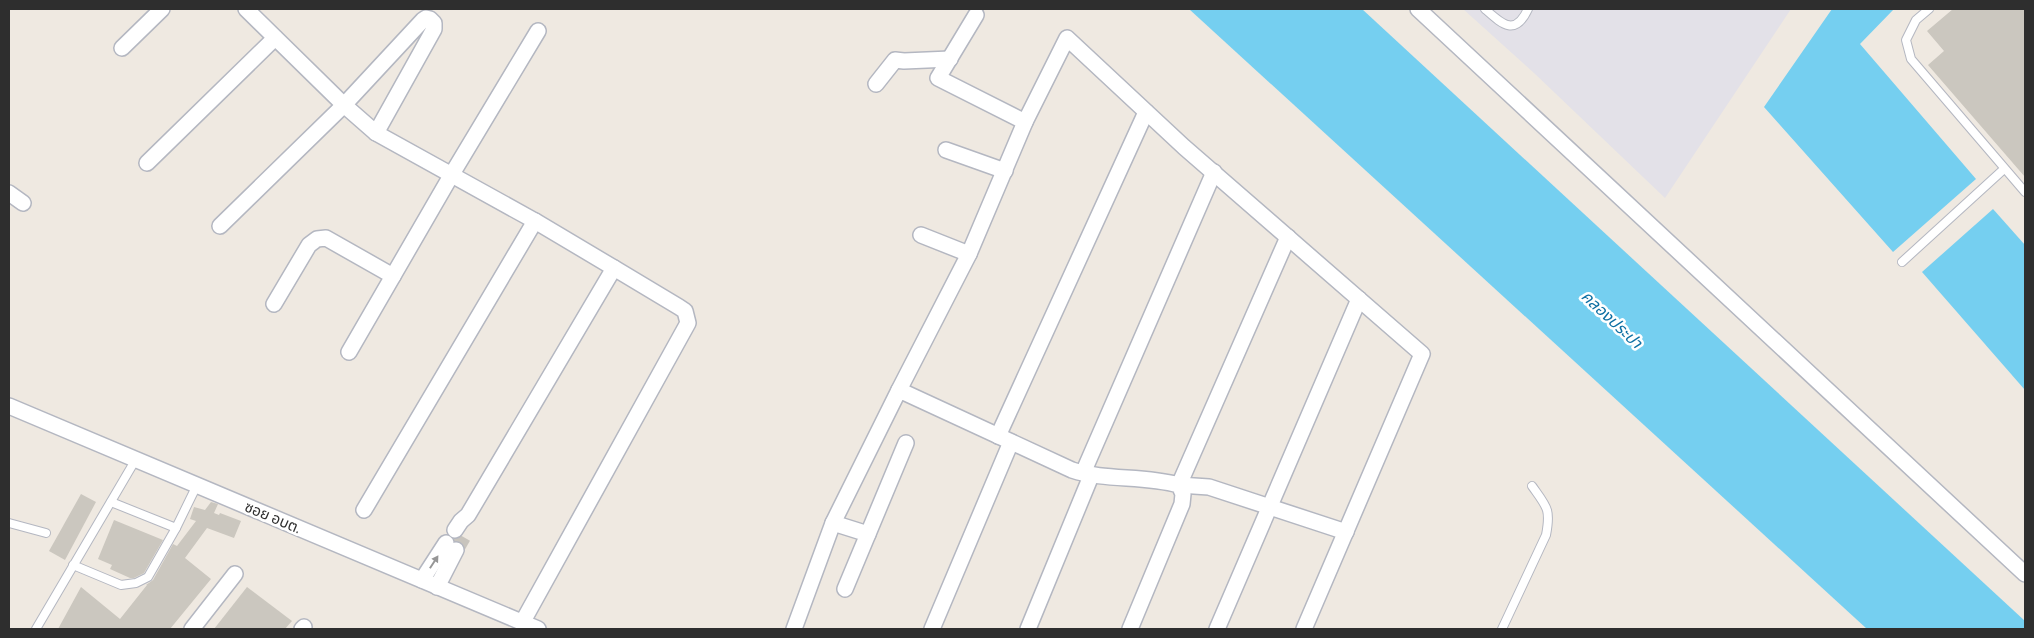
<svg xmlns="http://www.w3.org/2000/svg" width="2034" height="638" font-family="'Titillium Web','Noto Sans Thai',sans-serif">
<rect width="100%" height="100%" fill="#efe9e1"/>
<path fill="#e3e1e8" d="M 1463,9 L 1791,9 L 1665,198 L 1534,73 Z"/>
<g fill="#75cff0">
<path d="M 1189,9 L 1362,9 L 2025,621 L 2025,629 L 1867,629 Z"/>
<path d="M 1832,9 L 1894,9 L 1860,44 L 1976,179 L 1893,252 L 1764,107 Z"/>
<path d="M 1993,209 L 2025,245 L 2025,390 L 1922,272 Z"/>
</g>
<g fill="#cbc7bf">
<path d="M 1953,9 L 2025,9 L 2025,177 L 1928,65 L 1944,51 L 1927,31 Z"/>
<path d="M 81,494 L 96,502 L 65,560 L 49,551 Z"/>
<path d="M 211,502 L 218,504 L 214,513 L 219,515 L 220,513 L 241,521 L 234,538 L 207,528 L 185,558 L 211,579 L 170,629 L 58,629 L 81,587 L 120,619 L 147,585 L 146,585 L 153,580 L 173,544 L 177,546 L 196,521 L 190,519 L 194,507 L 205,510 Z"/>
<path d="M 114,520 L 163,540 L 144,573 L 134,578 L 130,578 L 110,569 L 112,565 L 98,559 Z"/>
<path d="M 247,587 L 292,621 L 285,629 L 214,629 Z"/>
</g>
<g fill="none" stroke-linecap="round" stroke-linejoin="round">
<path stroke="#c8c4bd" stroke-width="15" stroke-dasharray="15 8" stroke-linecap="butt" d="M 456,550 L 464,536"/>
<defs>
<g id="lane">
<path d="M 1485,9 C 1502,24 1515,37 1528,9"/>
<path d="M 1929,9 L 1916,20 L 1906,40 L 1911,59 L 2025,192"/>
<path d="M 1902,262 L 2004,169"/>
<path d="M 111,502 L 176,528"/>
<path d="M 9,523 L 46,533"/>
<path d="M 73,565 L 121,585 L 136,583 L 148,577 L 176,528 L 197,485"/>
<path d="M 36,629 L 136,459"/>
<path d="M 1502,629 L 1546,535 C 1551,509 1547,507 1532,486"/>
</g>
<g id="street">
<path d="M 246,9 L 344,105 L 376,133 L 535,221 L 614,268 L 468,515 L 461,521 L 455,530"/>
<path d="M 1418,9 L 2025,574"/>
<path d="M 122,48 L 162,9"/>
<path d="M 876,84 L 895,60 L 904,61 L 950,59"/>
<path d="M 1025,122 L 1067,38 L 1184,147 L 1422,354 L 1304,629"/>
<path d="M 946,150 L 1005,171"/>
<path d="M 147,163 L 275,38"/>
<path d="M 9,193 L 23,203"/>
<path d="M 220,226 L 344,105 L 423,20 L 426,18 L 430,19 L 434,23 L 434,29 L 376,133"/>
<path d="M 921,235 L 969,254"/>
<path d="M 1288,237 L 1179,485 L 1209,487 L 1346,532"/>
<path d="M 274,304 L 309,245 L 317,239 L 326,238 L 393,276"/>
<path d="M 349,352 L 452,174 L 538,31"/>
<path d="M 899,390 L 969,254 L 1025,122 L 938,78 L 976,15"/>
<path d="M 9,406 L 538,629"/>
<path d="M 998,436 L 1146,112"/>
<path d="M 1083,473 L 1214,172"/>
<path d="M 364,510 L 535,221"/>
<path d="M 833,523 L 868,534"/>
<path d="M 422,580 L 446,543"/>
<path d="M 437,587 L 456,550"/>
<path d="M 845,589 L 906,443"/>
<path d="M 522,623 L 688,323 L 685,311 L 679,307 L 614,268"/>
<path d="M 192,629 L 235,574"/>
<path d="M 302,629 L 304,627"/>
<path d="M 794,629 L 833,523 L 899,390 L 1072,470 C 1106,481 1143,475 1179,485 L 1183,494 L 1182,504 L 1130,629"/>
<path d="M 932,629 L 1011,442"/>
<path d="M 1028,629 L 1091,476"/>
<path d="M 1217,629 L 1359,299"/>
</g>
</defs>
<use href="#lane" stroke="#b4b7c1" stroke-width="10"/>
<use href="#street" stroke="#b4b7c1" stroke-width="18"/>
<use href="#lane" stroke="#fff" stroke-width="8"/>
<use href="#street" stroke="#fff" stroke-width="15"/>
</g>
<defs><path id="oneway-solid" d="M-6-.8H1V-3.2L6.5 0L1 3.2V.8H-6Z" transform="scale(1.25)"/></defs>
<use fill="#969696" href="#oneway-solid" transform="translate(434 562) rotate(-57)"/>
<g text-anchor="middle" dominant-baseline="central" stroke-width="5" stroke-linejoin="round" paint-order="stroke">
<g font-size="15" fill="#2e2e2e" stroke="#fff">
<text transform="translate(273 517) rotate(23)">ซอย อบต.</text>
</g>
<g font-size="16" font-style="italic" fill="#0d6fa3" stroke="#fff">
<text transform="translate(1612 319) rotate(43)">คลองประปา</text>
</g>
</g>
<rect width="2034" height="638" fill="none" stroke="#2e2e2e" stroke-width="20"/>
</svg>
